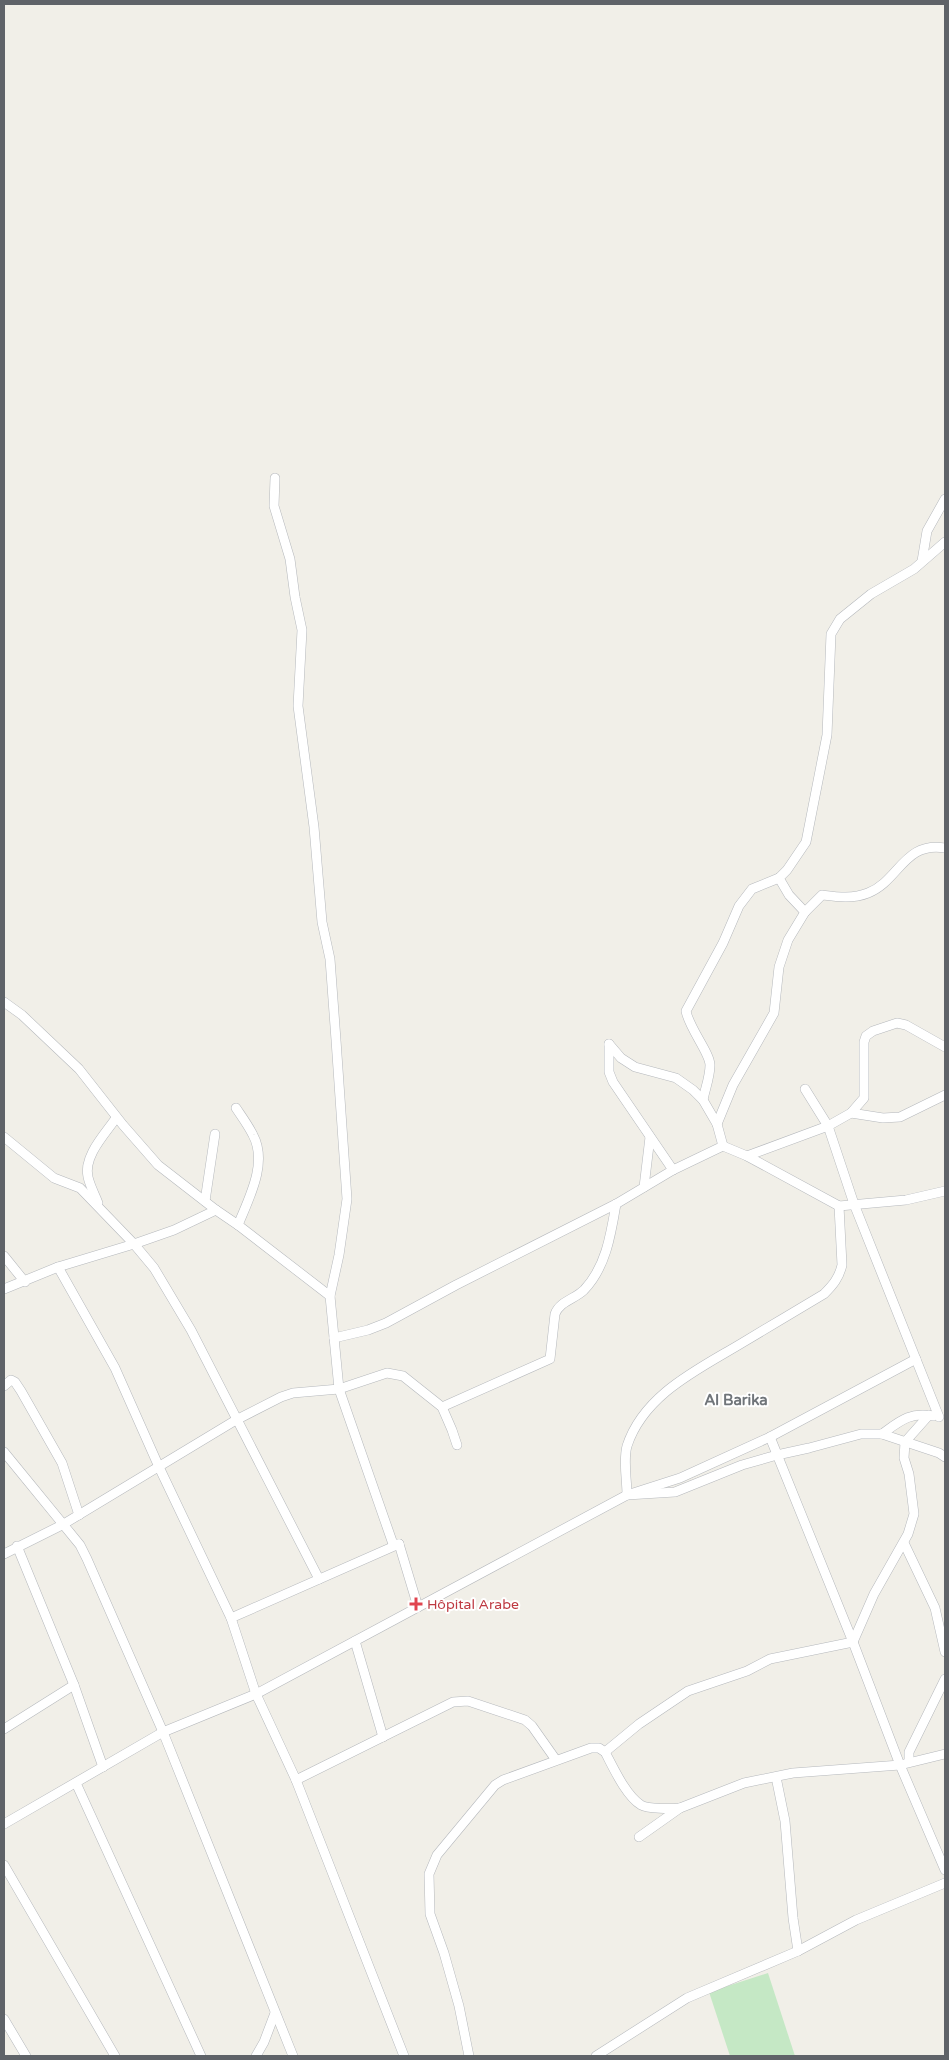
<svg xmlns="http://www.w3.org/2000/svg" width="949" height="2060" font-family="'Varela Round',sans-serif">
<rect width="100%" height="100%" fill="#f1efe8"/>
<path fill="#c5e8c5" d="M 768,1973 L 795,2056 L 730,2056 L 709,1992 Z"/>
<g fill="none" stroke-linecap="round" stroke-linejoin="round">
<defs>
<g id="street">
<path d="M 275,478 L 274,506 L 290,559 L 295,597 L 302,630 L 298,706 L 314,827 L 322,922 L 330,959 L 336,1040 L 347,1199 L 339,1255 L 330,1296 L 339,1389 L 393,1544 L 399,1544"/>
<path d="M 922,561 L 927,531 L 945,499"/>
<path d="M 805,912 L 789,895 L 779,878 L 787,870 L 806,842 L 827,735 L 831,634 L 840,619 L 871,594 L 914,569 L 945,542"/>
<path d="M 4,1002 L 22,1015 L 79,1069 L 123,1125 L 158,1165 L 216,1210 L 174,1230 L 134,1244 L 80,1188 L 54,1178 L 4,1137"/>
<path d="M 609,1044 L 621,1058 L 635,1067 L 676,1078 L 693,1090 L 703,1100 L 717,1124 L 723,1146"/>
<path d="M 609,1044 L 609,1072 L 613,1082 L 673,1170"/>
<path d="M 805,1089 L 828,1126 L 854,1204 L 939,1417"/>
<path d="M 703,1100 C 705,1089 710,1077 710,1065 C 710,1053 689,1028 686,1011 L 723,943 L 739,906 L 752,889 L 779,878"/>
<path d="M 236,1108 C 242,1117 248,1125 253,1135 C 268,1163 249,1198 238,1225"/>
<path d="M 851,1113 L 883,1118 L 900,1117 L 945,1095"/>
<path d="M 717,1124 L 733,1085 L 774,1013 L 779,967 L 788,940 L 805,912 L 822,895 C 838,897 853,899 868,893 C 899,881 904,841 945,848"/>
<path d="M 747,1156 L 828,1126 L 851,1113 L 864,1098 L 864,1042 L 866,1036 L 873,1031 L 897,1023 L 906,1025 L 945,1047"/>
<path d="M 644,1187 L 650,1137"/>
<path d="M 205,1201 L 215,1134"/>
<path d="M 98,1203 C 95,1195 90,1186 88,1177 C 83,1156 106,1133 116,1118"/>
<path d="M 839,1206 L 842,1265 C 839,1278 833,1285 824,1294 C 797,1310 769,1327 742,1343 C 699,1369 644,1394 627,1446 C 623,1460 627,1480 627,1495 L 675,1492 L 742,1465 L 777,1455 L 809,1448 L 861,1434 L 882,1434 L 939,1453 L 945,1457"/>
<path d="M 216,1210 L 238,1225 L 330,1296"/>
<path d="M 4,1256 L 25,1282"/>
<path d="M 58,1267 L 134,1244 L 154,1268 L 191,1330 L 319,1579"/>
<path d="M 4,1289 L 58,1267 L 115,1368 L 159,1467 L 231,1618 L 256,1694 L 296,1780 L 404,2056"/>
<path d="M 334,1338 L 368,1330 L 386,1323 L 456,1285 L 616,1204 L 673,1170 L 723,1146 L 747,1156 L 839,1206 L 906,1200 L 945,1191"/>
<path d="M 4,1386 L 11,1380 L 15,1382 L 21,1391 L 62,1463 L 79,1515"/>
<path d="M 442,1407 L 550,1359 L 555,1314 C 560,1301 575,1299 584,1290 C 606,1267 611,1234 616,1204"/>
<path d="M 882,1434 C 900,1421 909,1412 933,1416"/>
<path d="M 770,1437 L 853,1642 L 900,1765 L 945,1870"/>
<path d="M 4,1452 L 80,1545 L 87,1559 L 163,1732 L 293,2056"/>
<path d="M 904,1543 L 935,1608 L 945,1652"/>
<path d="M 399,1544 L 418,1607"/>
<path d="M 17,1546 L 74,1685 L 103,1767"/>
<path d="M 4,1554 L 62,1525 L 236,1420 L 281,1397 L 293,1393 L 339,1389 L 387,1373 L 403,1376 L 442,1407 L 452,1430 L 457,1445"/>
<path d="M 231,1618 L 399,1544"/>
<path d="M 355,1641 L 383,1737"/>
<path d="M 4,1729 L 74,1685"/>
<path d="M 605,1752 L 639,1724 L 688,1691 L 747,1671 L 770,1659 L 853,1642 L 874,1594 L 908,1534 L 914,1514 L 909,1474 L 904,1458 L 905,1442 L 929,1415"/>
<path d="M 909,1762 L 909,1752 L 945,1679"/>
<path d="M 776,1777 L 785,1821 L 793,1918 L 798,1951"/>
<path d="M 296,1780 L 453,1702 L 468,1701 L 525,1720 L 532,1726 L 556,1760"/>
<path d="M 76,1783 L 201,2056"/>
<path d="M 4,1824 L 163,1732 L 256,1694 L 627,1495 L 680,1478 L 770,1437 L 916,1359"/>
<path d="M 639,1837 L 680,1808 L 744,1783 L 793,1773 L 900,1765 L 945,1754"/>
<path d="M 4,1865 L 115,2056"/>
<path d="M 4,2019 L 26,2056"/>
<path d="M 256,2056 L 264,2042 L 275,2013"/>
<path d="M 469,2056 L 459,2006 L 444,1953 L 430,1914 L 429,1874 L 437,1855 L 495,1785 L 503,1780 L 591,1748 L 599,1748 L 605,1752 C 613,1767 626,1796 641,1805 C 648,1809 671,1809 680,1808"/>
<path d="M 596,2056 L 687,1998 L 798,1951 L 856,1920 L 945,1883"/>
</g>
</defs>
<use href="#street" stroke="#b5b8bc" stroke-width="10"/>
<use href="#street" stroke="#fff" stroke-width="9"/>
</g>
<path fill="#e0444e" stroke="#fff" stroke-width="2" d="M413.5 1596.5h5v5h5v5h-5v5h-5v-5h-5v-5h5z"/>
<g text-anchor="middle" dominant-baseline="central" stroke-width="4" stroke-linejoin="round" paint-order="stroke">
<g font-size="14" fill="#be3a42" stroke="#fff" text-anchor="start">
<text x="427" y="1604">Hôpital Arabe</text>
</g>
<g font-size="15" font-weight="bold" fill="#70757a" stroke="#fff">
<text x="736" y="1400">Al Barika</text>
</g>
</g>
<rect width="949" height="2060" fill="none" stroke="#5f6368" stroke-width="10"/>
</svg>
